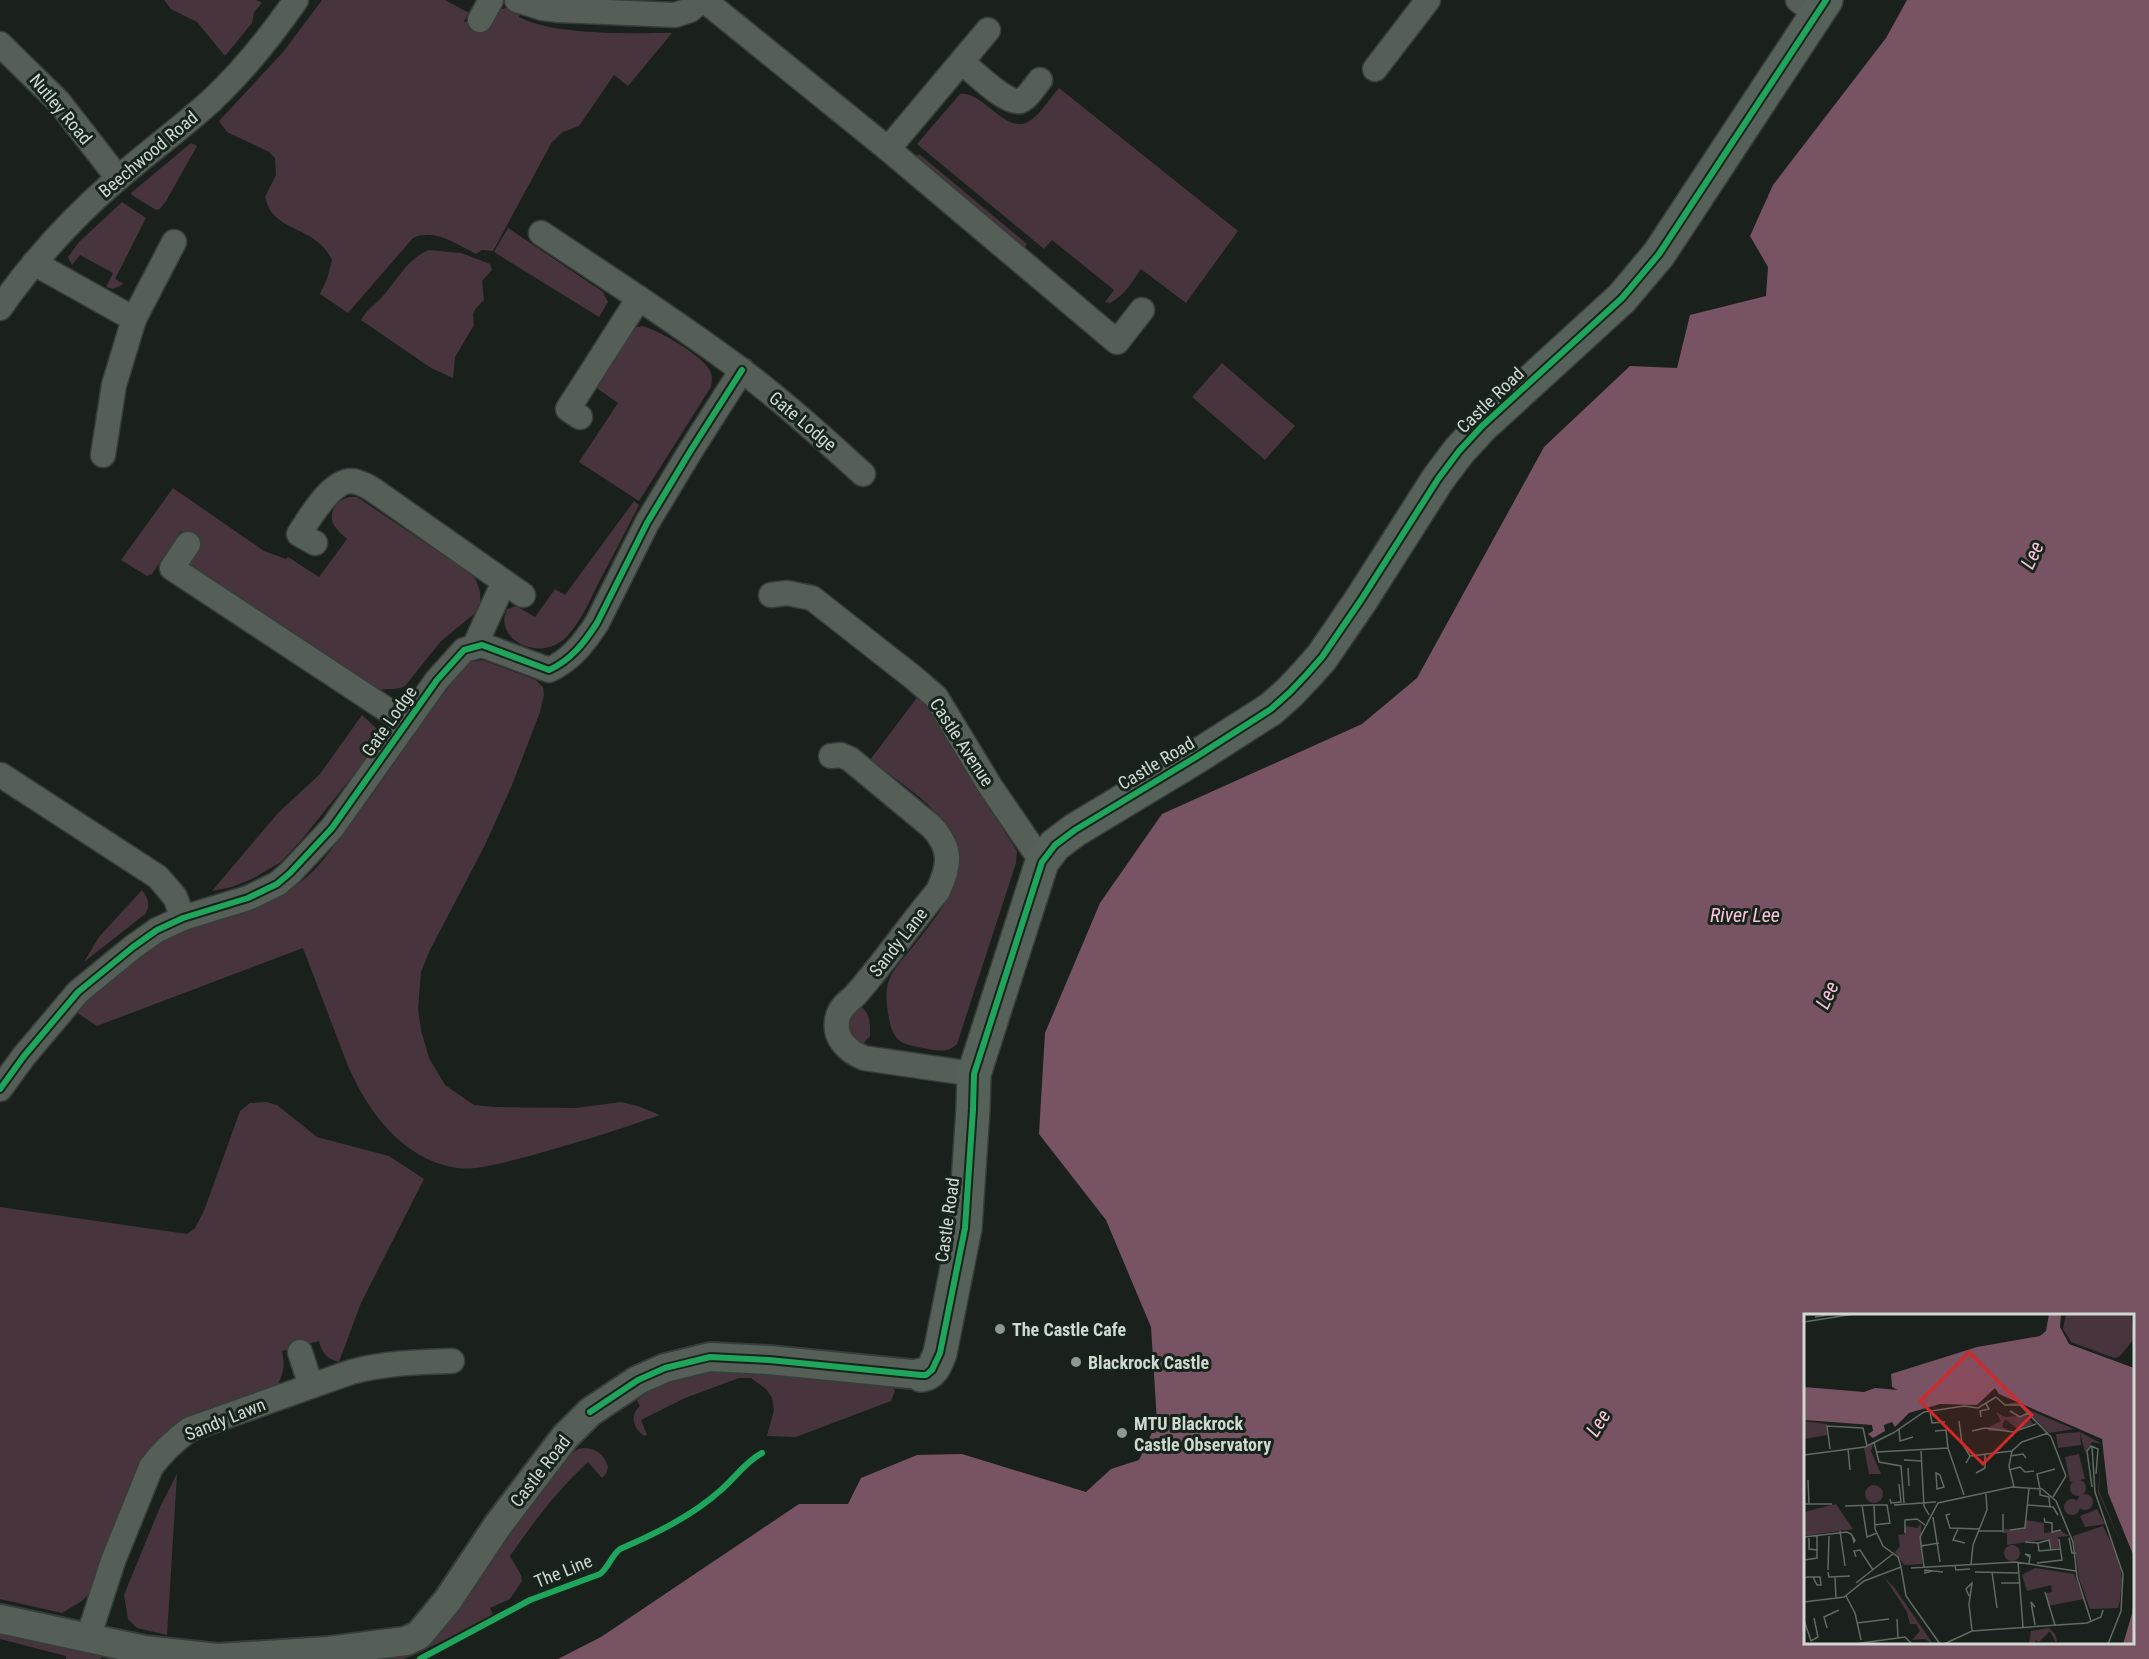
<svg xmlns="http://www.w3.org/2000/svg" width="2149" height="1659" font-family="'Roboto Condensed',sans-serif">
<rect width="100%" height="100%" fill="#1a211c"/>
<g fill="#47343d">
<path d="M 164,0 L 256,0 L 262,3 L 254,12 L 252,23 L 225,56 L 197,22 L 171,9 Z"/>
<path d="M 322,0 L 445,0 L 469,13 L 464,21 L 485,31 L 498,10 L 510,7 L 521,11 L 519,17 C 555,36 631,33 672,33 L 628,86 L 614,75 L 579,126 L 563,132 L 552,142 L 493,251 L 482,250 L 476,254 C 456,244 435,228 413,238 L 348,313 L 320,294 L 327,279 L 332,260 C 318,231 291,233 273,214 C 269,210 267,203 265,197 L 276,175 L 275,158 L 269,152 L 227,132 L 219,121 L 284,51 Z"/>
<path d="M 1059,88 L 1238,231 L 1186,303 L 1141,269 C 1132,282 1125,295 1110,303 L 1105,302 L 1114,290 L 1052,240 L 1044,249 L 917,144 L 960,94 C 985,91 1006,138 1031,120 C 1041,113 1050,98 1059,88 Z"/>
<path d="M 191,143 L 197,146 L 166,201 L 160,209 L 156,210 L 132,195 L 131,193 Z"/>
<path d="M 919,154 L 1027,244 L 1024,249 L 914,159 Z"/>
<path d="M 122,202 L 146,218 L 115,279 L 124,284 L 113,289 L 106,287 L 113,273 L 80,255 L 72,265 L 68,257 L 79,242 Z"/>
<path d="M 508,228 L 603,292 L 608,302 L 599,317 L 494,252 Z"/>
<path d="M 429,250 L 461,253 L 490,264 L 492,270 L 482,281 L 484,300 L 476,308 L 473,314 L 474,325 L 455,357 L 453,378 L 431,368 L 361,320 C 367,309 375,305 383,296 C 398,279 408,258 429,250 Z"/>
<path d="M 642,326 C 657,329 701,355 709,369 C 713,375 712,381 711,387 L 639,501 L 579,462 L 618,403 L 598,389 L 597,385 L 634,328 Z"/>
<path d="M 1222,363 L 1295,426 L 1265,460 L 1192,397 Z"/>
<path d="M 173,488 L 264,551 L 286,559 L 288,557 L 319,577 L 347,539 C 342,534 333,527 332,520 C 330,505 344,495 357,497 L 473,575 C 480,585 482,598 479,610 L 441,641 L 405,686 C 397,691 388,687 378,691 L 186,570 L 198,543 L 181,531 L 152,574 L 147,576 L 121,560 Z"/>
<path d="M 634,501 L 639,505 C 626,530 613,556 599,582 C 590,600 582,619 569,634 C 544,665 492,641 507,609 L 516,606 L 535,617 L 555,589 L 565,595 Z"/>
<path d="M 483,660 L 536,680 L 543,687 L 544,695 L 540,712 L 512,785 L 484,847 L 430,950 L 421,972 L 418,1009 L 421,1030 L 429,1058 L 445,1085 L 474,1105 L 495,1107 L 577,1108 L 621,1102 L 638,1106 L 660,1115 C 618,1130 576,1143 533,1155 C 512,1160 478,1171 457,1168 C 403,1160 368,1112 348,1066 L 303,948 L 97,1026 L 76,1012 C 103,980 152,942 193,927 C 234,913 266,908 302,881 C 319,868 333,847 346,829 C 387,778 421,721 462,670 L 471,662 Z"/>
<path d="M 919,695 L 1017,851 L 1016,863 L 957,1044 C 947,1054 935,1050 923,1048 C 901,1044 894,1042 889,1019 C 887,1008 885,994 888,983 C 892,970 903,959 911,949 C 928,928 963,886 959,859 C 952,812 905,787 870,760 Z"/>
<path d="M 362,715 L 376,728 L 375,740 L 363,763 L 303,838 L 281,862 L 252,879 L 232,887 L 212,891 L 278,813 L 320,774 Z"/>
<path d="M 142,890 C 148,898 151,906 145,914 L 84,962 L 99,937 Z"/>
<path d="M 860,1006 C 871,1014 870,1023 870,1036 L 863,1044 L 849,1040 L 849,1013 Z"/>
<path d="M 266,1102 L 277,1105 L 317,1137 L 389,1156 L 424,1179 L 361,1303 L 339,1362 C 327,1359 322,1353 319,1341 L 282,1351 C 285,1366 284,1374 276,1387 L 182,1422 L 89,1594 L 82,1601 L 62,1613 L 0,1599 L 0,1207 L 187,1234 L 195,1228 L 204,1211 L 240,1111 L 250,1103 Z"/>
<path d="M 749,1366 L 892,1387 L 895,1391 L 891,1401 L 796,1437 L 767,1436 L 774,1410 L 772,1398 L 767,1390 L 751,1378 L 739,1378 L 685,1398 L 641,1420 L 647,1435 L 644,1436 C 633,1427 629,1416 640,1406 L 637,1400 C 670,1375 709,1372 749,1366 Z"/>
<path d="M 584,1448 C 597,1449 604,1454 608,1467 L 606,1474 L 602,1478 L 588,1462 C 556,1492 535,1520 510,1556 L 521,1575 L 522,1581 L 510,1599 L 490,1608 L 493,1615 L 473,1627 L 404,1659 L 388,1659 L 402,1655 L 440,1631 L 541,1490 L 569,1455 L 578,1449 Z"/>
<path d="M 177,1474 L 167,1635 L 137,1628 L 128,1619 L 124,1595 L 160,1507 Z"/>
<path d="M 0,1632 L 102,1656 L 101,1659 L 66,1659 L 66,1656 L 0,1639 Z"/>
</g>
<path fill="#785364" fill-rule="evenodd" d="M 1907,0 L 2149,0 L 2149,1659 L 558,1659 L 601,1637 L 799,1504 L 848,1504 L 861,1478 L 917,1455 L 962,1454 L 1086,1492 L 1111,1469 L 1139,1460 L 1157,1422 L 1151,1327 L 1106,1220 L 1039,1134 L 1045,1033 L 1100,903 L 1162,814 L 1362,724 L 1417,678 L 1544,447 L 1630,366 L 1677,368 L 1690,315 L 1766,296 L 1768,267 L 1750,236 L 1773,185 L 1886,38 ZM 1806,1316 L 2132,1316 L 2132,1642 L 1806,1642 Z"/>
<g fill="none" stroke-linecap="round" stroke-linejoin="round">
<defs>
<g id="minor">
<path d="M 517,0 L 542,8 L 559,10 L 675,15 L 690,10 L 702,0"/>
<path d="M 704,0 L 888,149 L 1117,342 L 1142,310"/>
<path d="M 1798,0 L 1817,14"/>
<path d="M 480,20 L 491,0"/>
<path d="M 0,44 L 59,102 L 118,178"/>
<path d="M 962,62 C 973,71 1007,105 1020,101 C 1028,98 1034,87 1040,80"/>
<path d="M 1375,69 L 1428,0"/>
<path d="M 888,149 L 988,30"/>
<path d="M 541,233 C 608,278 676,321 741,370 C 784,402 823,438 863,474"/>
<path d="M 34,263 L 134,319 L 174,242"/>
<path d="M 0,308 C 33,261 72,218 116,180 C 147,153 180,129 211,101 C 243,71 271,36 296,0"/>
<path d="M 580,417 L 568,409 L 639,298"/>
<path d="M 103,455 L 114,385 L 134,319"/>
<path d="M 315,543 L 299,534 C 309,519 331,480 352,481 C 362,482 374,490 382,496 L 523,595"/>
<path d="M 188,544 L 172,568 L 407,723"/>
<path d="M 771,595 L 787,593 L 812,598 L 914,678 L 936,697 L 990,786 L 1042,862"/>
<path d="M 475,645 L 504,582"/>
<path d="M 831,756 L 841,755 L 850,759 L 932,827 C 952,849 950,865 938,891 C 910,924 886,960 858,992 C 852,1000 841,1005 838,1016 C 832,1037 847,1051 864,1058 L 974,1074"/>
<path d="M 1,775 L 158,877 L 175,897 L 183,918"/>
<path d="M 0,1089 L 24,1056 L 78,992 L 133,947 L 157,930 L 183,918 L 248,898 L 277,884 L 290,873 L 332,828 L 437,680 L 464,650 L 482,645 L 549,670 C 571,660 584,643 597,623 L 647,523 L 691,450 L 742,370"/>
<path d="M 300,1352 L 311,1386"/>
<path d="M 88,1638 L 113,1561 L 151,1467 C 162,1452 175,1440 190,1429 L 351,1372 C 384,1363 417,1362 452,1361"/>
</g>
<path id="tertiary" d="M 0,1619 L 144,1650 L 217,1658 L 328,1651 L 406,1641 L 419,1635 L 448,1600 L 498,1525 L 565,1437 L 590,1412 L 638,1380 L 665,1368 L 710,1357 L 769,1360 L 921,1375"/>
<path id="secondary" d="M 921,1375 C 933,1374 936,1363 940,1353 L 965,1228 L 973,1109 L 974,1074 L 1042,862 L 1055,845 L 1075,830 L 1196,757 L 1271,709 L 1290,692 L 1307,674 L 1322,657 L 1361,600 L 1438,479 L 1459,451 L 1482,426 L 1622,298 L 1659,254 L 1826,0"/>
</defs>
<use href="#minor" stroke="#383d3a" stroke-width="27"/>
<use href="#tertiary" stroke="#383d3a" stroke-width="32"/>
<use href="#secondary" stroke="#383d3a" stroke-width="36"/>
<use href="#minor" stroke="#555f58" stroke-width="24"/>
<use href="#tertiary" stroke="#555f58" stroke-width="28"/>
<use href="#secondary" stroke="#566259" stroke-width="33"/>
<defs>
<g id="cycleway">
<path d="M 0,1089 L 24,1056 L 78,992 L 133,947 L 157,930 L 183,918 L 248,898 L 277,884 L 290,873 L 332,828 L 437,680 L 464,650 L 482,645 L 549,670 C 571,660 584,643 597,623 L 647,523 L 691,450 L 742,370"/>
<path d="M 590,1412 L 638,1380 L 665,1368 L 710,1357 L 769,1360 L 921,1375 L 926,1375 L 932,1370 L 940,1353 L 965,1228 L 973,1109 L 974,1074 L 1042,862 L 1055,845 L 1075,830 L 1196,757 L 1271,709 L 1290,692 L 1307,674 L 1322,657 L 1361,600 L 1438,479 L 1459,451 L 1482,426 L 1622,298 L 1659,254 L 1826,0"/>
<path d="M 420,1659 L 530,1600 L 600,1574 C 609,1567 611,1556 620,1549 C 655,1534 692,1516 721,1490 C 735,1478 745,1462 762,1453"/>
</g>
</defs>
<use href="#cycleway" stroke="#17241b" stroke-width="10"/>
<use href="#cycleway" stroke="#20a55d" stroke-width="6"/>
</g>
<g fill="#909892" stroke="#17241b" stroke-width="2">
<circle cx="1000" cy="1329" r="6"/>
<circle cx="1076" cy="1362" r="6"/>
<circle cx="1122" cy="1433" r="6"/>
</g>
<g text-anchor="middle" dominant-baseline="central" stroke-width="6" stroke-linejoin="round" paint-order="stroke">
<g font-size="18" fill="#cfd8d1" stroke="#17241b">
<text transform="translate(61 109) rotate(50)">Nutley Road</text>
<text transform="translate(148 154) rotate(-40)">Beechwood Road</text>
<text transform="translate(1490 400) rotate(-44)">Castle Road</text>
<text transform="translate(803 421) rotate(40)">Gate Lodge</text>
<text transform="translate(389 721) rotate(-55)">Gate Lodge</text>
<text transform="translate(962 742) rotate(57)">Castle Avenue</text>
<text transform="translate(1156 763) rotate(-31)">Castle Road</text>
<text transform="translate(898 942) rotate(-52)">Sandy Lane</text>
<text transform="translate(947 1220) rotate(-82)">Castle Road</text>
<text transform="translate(225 1419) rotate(-22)">Sandy Lawn</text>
<text transform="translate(540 1471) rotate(-52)">Castle Road</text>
<text transform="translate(563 1571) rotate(-22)">The Line</text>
</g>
<g font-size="18" font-weight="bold" fill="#cfd8d1" stroke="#17241b" text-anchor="start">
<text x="1012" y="1329">The Castle Cafe</text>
<text x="1088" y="1362">Blackrock Castle</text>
<text x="1134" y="1423">MTU Blackrock<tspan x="1134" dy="21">Castle Observatory</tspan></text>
</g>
<g font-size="20" font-style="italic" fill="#fac2dc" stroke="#17241b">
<text transform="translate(2032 555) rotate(-65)">Lee</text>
<text x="1745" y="915">River Lee</text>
<text transform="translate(1827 995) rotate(-65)">Lee</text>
<text transform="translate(1598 1423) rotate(-58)">Lee</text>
</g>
</g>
<g transform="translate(1804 1314)">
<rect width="330" height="330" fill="#1a211c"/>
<path d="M 262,0 L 327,0 L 330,25 L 315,43 L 310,44 L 267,28 L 259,15 ZM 211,88 L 216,90 L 225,96 L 270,115 L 245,119 L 216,90 L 205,91 L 204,90 ZM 192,98 L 201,103 L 223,101 L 229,110 L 215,116 L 201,105 L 198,113 L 206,117 L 185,117 L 183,114 L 197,107 ZM 0,107 L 23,110 L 23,121 L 0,125 ZM 276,118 L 298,130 L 288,128 L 281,139 L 276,118 L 277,131 L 254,134 L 252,120 ZM 69,130 L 67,137 L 77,160 L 65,160 L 60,134 ZM 275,140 L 281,165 L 266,168 L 261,143 ZM 297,144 L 295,177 L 318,232 L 294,178 ZM266 174a8 8 0 1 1 16 0a8 8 0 1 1-16 0ZM61 180a9 9 0 1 1 18 0a9 9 0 1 1-18 0ZM273 188a8 8 0 1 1 16 0a8 8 0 1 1-16 0ZM260 193a8 8 0 1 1 16 0a8 8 0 1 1-16 0ZM 32,190 L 49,215 L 0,222 L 0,198 ZM 293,195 L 301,210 L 281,213 L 276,202 ZM 222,206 L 240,209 L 240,219 L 257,217 L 265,222 L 254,223 L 255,234 L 248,235 L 244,225 L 203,231 L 203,219 L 198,219 L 201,215 L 219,216 ZM 117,210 L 118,250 L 100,251 L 91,238 L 96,232 L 94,221 L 101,220 L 100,214 L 103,212 L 113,214 ZM 299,212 L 314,243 L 318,265 L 316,286 L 314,294 L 286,295 L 275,264 L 269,222 ZM200 239a8 8 0 1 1 16 0a8 8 0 1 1-16 0ZM 231,254 L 270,260 L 280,285 L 244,292 L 242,279 L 248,278 L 247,271 L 223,277 L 218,261 ZM 81,264 L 90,273 L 129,330 L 121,325 L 108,326 L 116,317 L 112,310 L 106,310 L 103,298 ZM 245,314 L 251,320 L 253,327 L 252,329 L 246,317 L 235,328 L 231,326 L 232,330 L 225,330 L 227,317 Z" fill="#47343d"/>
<path d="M 245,0 L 257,0 L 256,13 L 265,30 L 330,54 L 330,243 L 304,179 L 298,125 L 195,80 L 191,74 L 173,91 L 136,90 L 105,99 L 91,113 L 88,108 L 80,111 L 81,117 L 69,124 L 64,120 L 69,117 L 68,111 L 0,106 L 0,73 L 60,78 L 71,74 L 94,76 L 88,73 L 87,60 L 173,33 L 236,22 L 242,17 ZM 330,283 L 330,330 L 319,330 L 328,300 Z" fill="#785364"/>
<path fill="none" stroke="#626a64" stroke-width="1.5" d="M 11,3 L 30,0M 0,8 L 50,0M 192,83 L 201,91 L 216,91 L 247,123 L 262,162 L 249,183M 206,97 L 216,103 L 224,99M 126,98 L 128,109 L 141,108M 177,103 L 176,97 L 185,95 L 182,90M 155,107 L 158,129 L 166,142 L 162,149M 95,115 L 96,127 L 109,123M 131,117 L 142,116 L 144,134 L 160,181M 168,117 L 181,114 L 209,118 L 232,110M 70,128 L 75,148 L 97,152 L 100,189M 288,133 L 291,178 L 319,260 L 317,297 L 304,330M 26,135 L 23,112 L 59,114 L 63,132M 44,135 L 46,156M 117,137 L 120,192 L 125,201M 73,138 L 144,134M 0,141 L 61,133 L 89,119 L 120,98 L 160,92 L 174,94 L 192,83M 166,142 L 208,137M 206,142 L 219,140 L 222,144M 100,146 L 118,147M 104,154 L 105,172M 205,156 L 216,153 L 221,158 L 230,157M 132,159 L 136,161 L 140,173 L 133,175 ZM 172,159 L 181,154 L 181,141M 4,166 L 5,190M 210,173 L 205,152 L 208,137 L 218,128 L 244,119M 288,173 L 283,137 L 287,132 L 294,135 L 292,160M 236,175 L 233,160 L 251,155M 236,176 L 236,181 L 245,183 L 246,193M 86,185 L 87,189 L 97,188 L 95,170M 0,190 L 28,190M 70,190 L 71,215 L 79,232 L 94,243 L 97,253M 58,191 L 63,223 L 73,219M 90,191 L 132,188M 224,191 L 249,193 L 254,201M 41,192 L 69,191M 146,200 L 142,201 L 146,214 L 175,215M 129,203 L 136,248M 240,204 L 241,208 L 248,209 L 248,218 L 257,216M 70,211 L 86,209 L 83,191 L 71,191M 154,215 L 149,226 L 161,229M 206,216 L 221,214 L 225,174M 36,217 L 41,252M 174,217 L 199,217 L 199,200M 101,219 L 101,206 L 113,205 L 121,211M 0,223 L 43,218 L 47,220 L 51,226 L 50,228 L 48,221M 5,224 L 5,235 L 13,236M 265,224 L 268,239 L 272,239M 221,228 L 234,229 L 235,237 L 257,235M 234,229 L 245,226 L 247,236M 117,232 L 135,229M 52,243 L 50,237 L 56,236 L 69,256M 0,246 L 13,244 L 13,222M 214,248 L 219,313M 233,249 L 258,246 L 255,225M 167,250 L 169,231 L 183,196 L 182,180M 225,250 L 225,248 L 226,243 L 226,241 L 221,240 L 226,243M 151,252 L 152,256 L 166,255M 120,253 L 116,223 L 134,189 L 208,173 L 238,175 L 252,187 L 269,228 L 273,263 L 287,307M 107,254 L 212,248 L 272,257M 24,256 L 25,222M 128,257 L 121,259 L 121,256 L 139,258M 24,258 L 25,263 L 46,262M 171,258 L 214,259M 188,258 L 193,294M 31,263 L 32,284M 0,264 L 3,263 L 16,263 L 17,271 L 13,271 L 9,263M 52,269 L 90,239M 197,269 L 216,269M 241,278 L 251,311M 42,282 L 51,299 L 57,326M 165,282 L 162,275 L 168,269 L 165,290 L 168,317M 0,288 L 40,283 L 60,267 L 97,253 L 102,282 L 136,330M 93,305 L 94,324M 0,306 L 7,327 L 14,323 L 10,304M 53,309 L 85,305M 231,311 L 227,288 L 231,293M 23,314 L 20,303 L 35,296M 50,330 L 101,323 L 108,330M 140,330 L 168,317 L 283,309 L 297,303 L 299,296"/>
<path fill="#d62828" fill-opacity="0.15" stroke="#d62828" stroke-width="3" d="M 165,38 L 228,101 L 179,150 L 116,87 Z"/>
<rect width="330" height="330" fill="none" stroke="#cfd8d1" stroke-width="3"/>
</g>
</svg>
